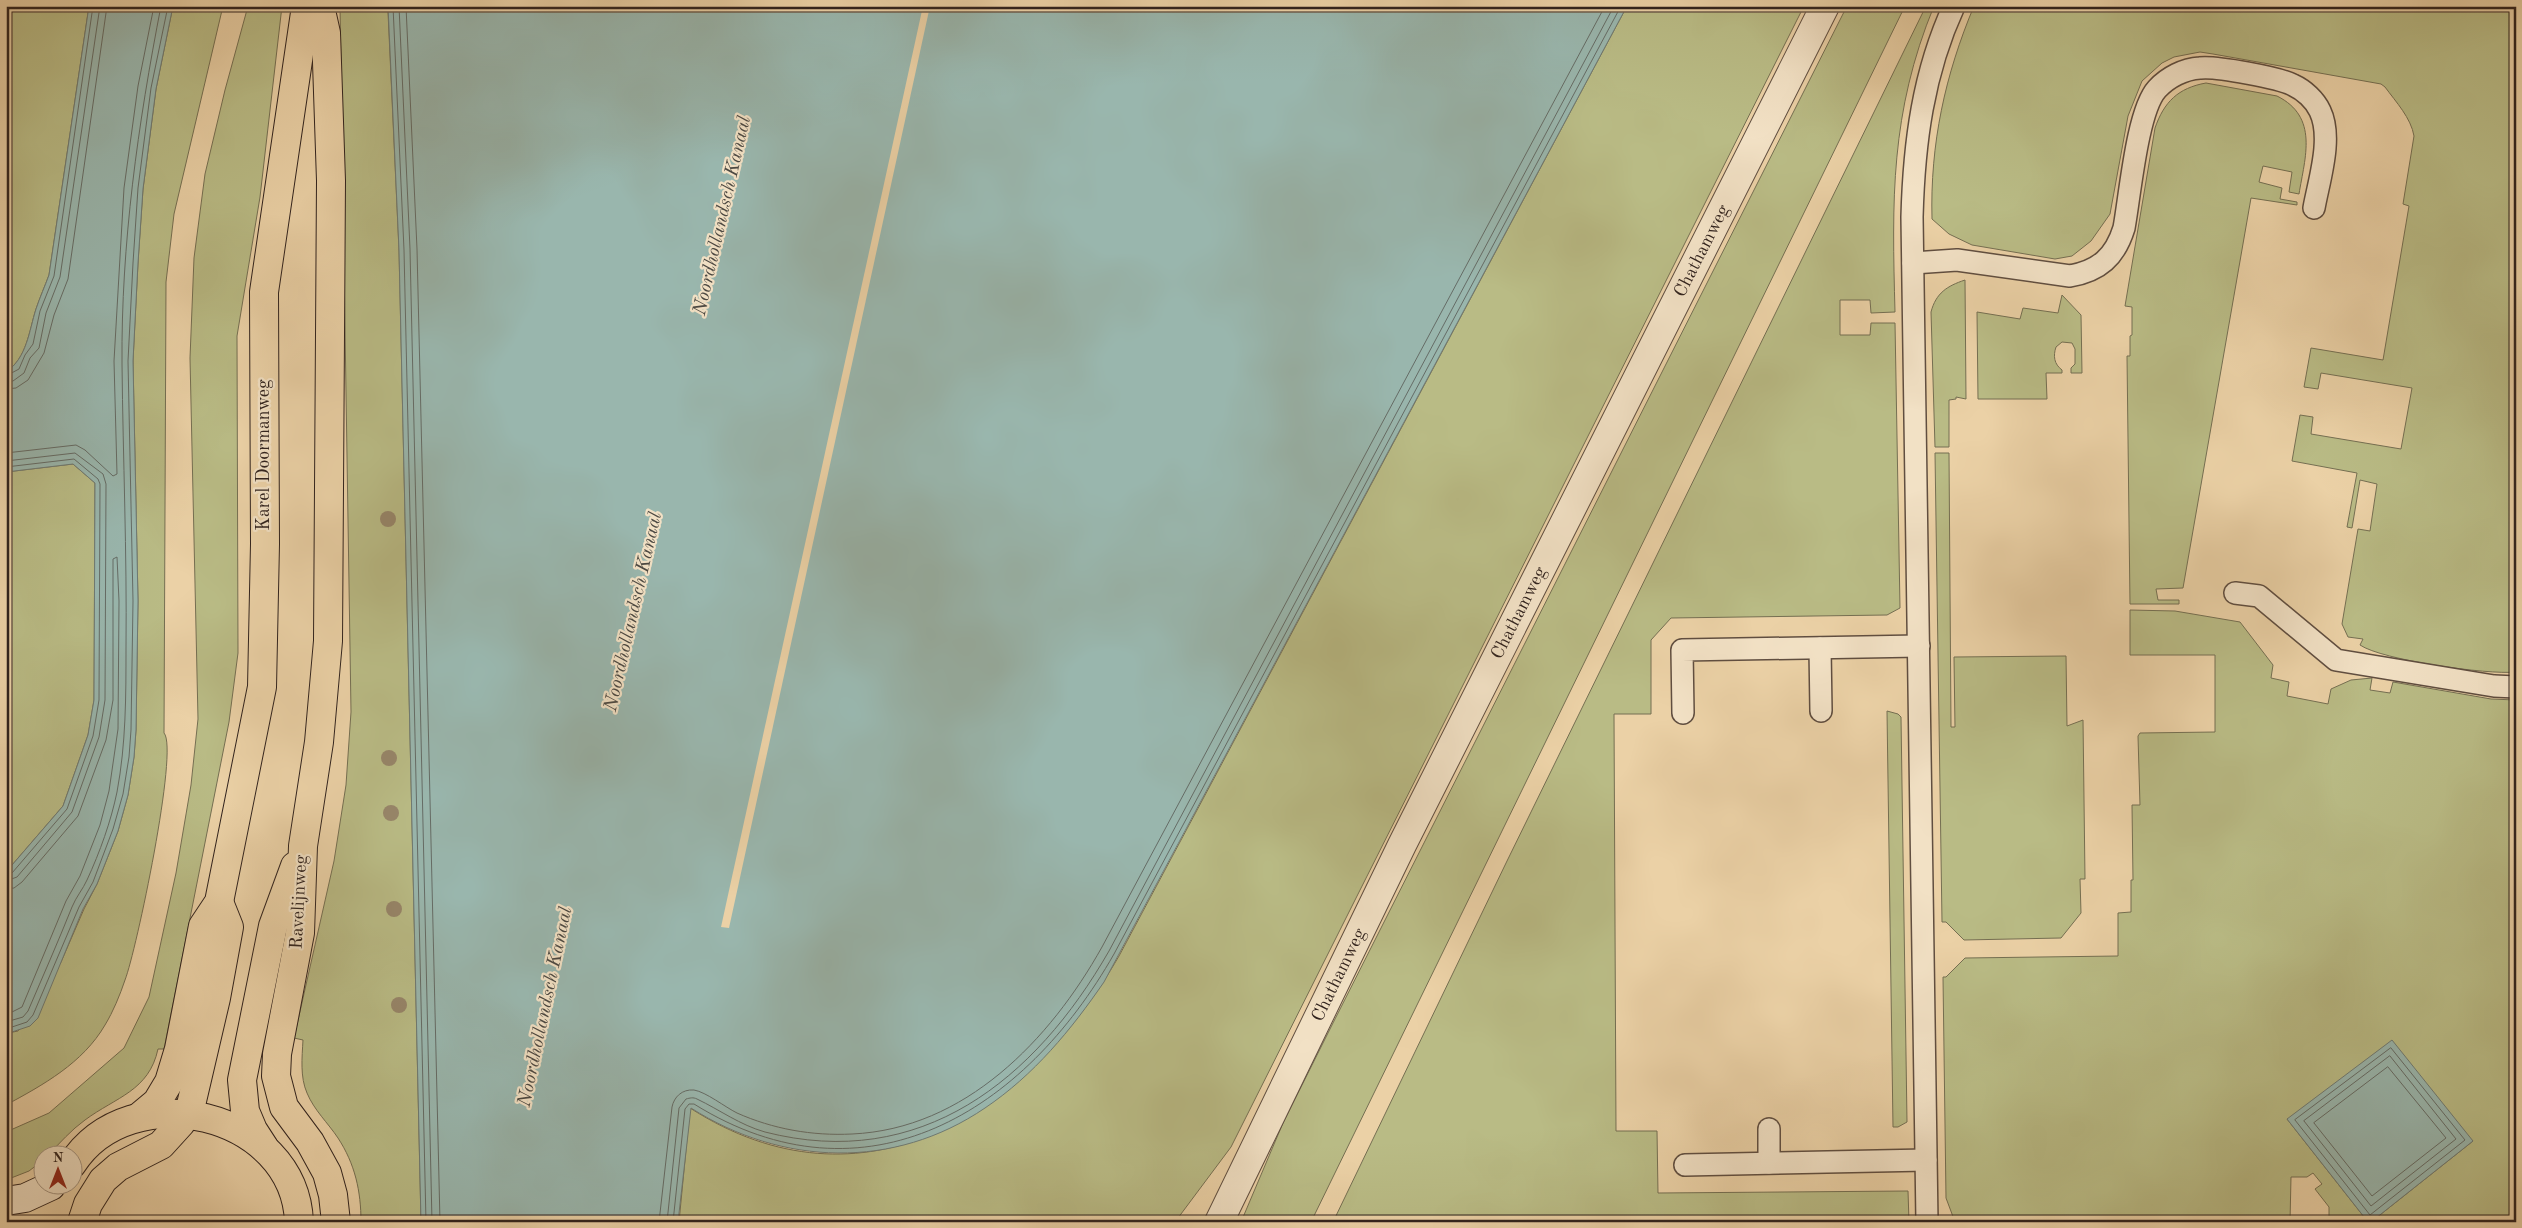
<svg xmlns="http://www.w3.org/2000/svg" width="2522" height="1228" font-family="'Old Standard TT',serif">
<rect width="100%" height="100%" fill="#ebd1a6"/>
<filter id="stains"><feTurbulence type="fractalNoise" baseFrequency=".004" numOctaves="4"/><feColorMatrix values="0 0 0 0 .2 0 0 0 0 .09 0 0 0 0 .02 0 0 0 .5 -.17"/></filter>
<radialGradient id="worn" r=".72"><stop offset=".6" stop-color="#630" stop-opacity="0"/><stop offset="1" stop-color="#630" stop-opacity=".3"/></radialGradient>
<g fill="#b9bb85" stroke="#756f52">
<path d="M 6,6 L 89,6 L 49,275 C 45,286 40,297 36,309 C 29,331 27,358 6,372 Z"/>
<path d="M 173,6 L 223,6 L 174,214 L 166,282 L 164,733 C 179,749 136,952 125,980 C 120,995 113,1012 105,1025 C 83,1063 43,1085 6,1105 L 6,1040 L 8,1039 L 8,1033 L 18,1031 L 61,962 L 84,909 L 97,884 L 118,831 L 128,795 L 134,757 L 136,730 L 138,601 L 133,361 L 138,263 L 143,189 L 156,89 Z"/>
<path d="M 248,6 L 282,6 L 260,197 L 237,336 L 238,653 L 229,722 L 164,1049 L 158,1049 C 149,1091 116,1097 85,1120 C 71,1130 60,1143 48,1155 L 42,1156 L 42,1161 L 29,1171 L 6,1180 L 6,1132 L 49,1113 L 124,1048 L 149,997 L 176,873 L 191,785 L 198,719 L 190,358 L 194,258 L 205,174 L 225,90 Z"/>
<path d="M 340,6 L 388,6 L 388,12 L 399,250 L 421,1222 L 361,1222 C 361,1191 355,1164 338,1138 C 328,1123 314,1110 307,1093 C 300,1077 302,1058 303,1040 L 294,1038 L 334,861 L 346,785 L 351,712 Z"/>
<path d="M 1627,6 L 1804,6 L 1231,1147 L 1175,1222 L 679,1222 L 690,1108 C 863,1219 1028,1114 1119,956 Z"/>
<path d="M 1847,6 L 1905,6 L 1311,1222 L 1241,1222 L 1283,1123 L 1333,1023 Z"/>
<path d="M 1926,6 L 1934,6 C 1890,113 1892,200 1895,312 L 1871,313 L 1870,300 L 1840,300 L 1840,335 L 1870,335 L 1871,323 L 1895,323 L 1900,608 L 1887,615 L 1671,618 L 1651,640 L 1651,714 L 1614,714 L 1616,1131 L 1657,1131 L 1658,1193 L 1908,1191 L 1909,1222 L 1333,1222 L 1507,861 Z"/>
<path d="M 1974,6 L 2516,6 L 2516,672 C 2487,675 2382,660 2360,645 L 2363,639 L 2348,637 L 2342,624 L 2358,529 L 2370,531 L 2377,484 L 2360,480 L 2352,528 L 2347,527 L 2357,473 L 2292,461 L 2300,415 L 2313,417 L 2311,434 L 2401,449 L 2412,388 L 2321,373 L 2318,389 L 2304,387 L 2311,348 L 2383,360 L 2409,206 L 2403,204 L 2414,136 C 2411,118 2396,102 2385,87 L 2381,84 L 2213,54 L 2200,52 L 2174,57 L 2162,63 L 2142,81 L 2128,116 L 2110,214 L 2091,241 L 2072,256 L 2055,259 L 1972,245 L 1949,234 L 1932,219 C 1930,144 1945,75 1974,6 Z"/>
<path d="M 2206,83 L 2277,96 C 2319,117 2305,157 2299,194 L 2289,192 L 2292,172 L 2263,166 L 2259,182 L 2282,188 L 2280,199 L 2297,202 L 2297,205 L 2251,198 L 2183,588 L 2156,589 L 2158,600 L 2179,600 L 2179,604 L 2130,604 L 2127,356 L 2130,356 L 2130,336 L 2132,335 L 2132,307 L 2125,306 L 2155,128 C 2164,102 2178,88 2206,83 Z"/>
<path d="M 1965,280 L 1966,399 L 1956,397 L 1956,399 L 1949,400 L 1949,447 L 1935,447 L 1931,312 C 1936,293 1947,286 1965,280 Z"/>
<path d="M 2062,295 L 2081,315 L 2082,373 L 2071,373 L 2071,368 L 2075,364 L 2075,349 L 2072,343 L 2062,342 L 2056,347 C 2053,356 2054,364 2062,370 L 2062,373 L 2046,373 L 2047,399 L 1978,399 L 1977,312 L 2020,319 L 2023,308 L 2058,313 Z"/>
<path d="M 1935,453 L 1949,453 L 1951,727 L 1955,727 L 1954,657 L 2066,656 L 2067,726 L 2083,720 L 2085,879 L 2080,879 L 2081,913 L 2061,938 L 1964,940 L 1946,922 L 1942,922 Z"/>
<path d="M 73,464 L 95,483 L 94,700 L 88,735 L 63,806 L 6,872 L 6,472 Z"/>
<path d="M 2130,610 L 2175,611 L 2240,622 L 2273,665 L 2271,678 L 2289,682 L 2287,696 L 2328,704 L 2331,689 L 2351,680 L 2372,678 L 2370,690 L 2390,693 L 2393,682 L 2491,699 L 2516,700 L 2516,1222 L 2371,1222 L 2473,1141 L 2287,1119 L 2368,1222 L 2329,1222 L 2329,1207 L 2315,1189 L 2322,1184 L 2313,1173 L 2307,1177 L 2291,1177 L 2290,1222 L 1955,1222 L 1946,1198 L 1943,977 L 1946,977 L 1965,958 L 2118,956 L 2118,913 L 2131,912 L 2131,880 L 2133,880 L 2132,805 L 2140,805 L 2138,736 L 2140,733 L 2215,732 L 2215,655 L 2130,655 Z"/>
<path d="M 1887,711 L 1898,714 L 1901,717 L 1907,1122 L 1898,1127 L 1893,1127 Z"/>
</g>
<g fill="#99b6ad" stroke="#6f7b74">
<path d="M 89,6 L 173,6 L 156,89 L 143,189 L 138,263 L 133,361 L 138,601 L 136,730 L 134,757 L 128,795 L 118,831 L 97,884 L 83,909 L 38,1018 L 30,1026 L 9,1033 L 8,1040 L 6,1040 L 6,872 L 63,806 L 88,735 L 94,700 L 95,483 L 73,464 L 6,472 L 6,372 C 27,358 29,331 36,309 C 40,297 45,286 49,275 Z"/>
<path d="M 388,6 L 1627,6 L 1104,982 C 1071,1030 1034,1075 985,1108 C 894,1170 782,1166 691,1108 L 678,1222 L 421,1222 L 399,250 Z"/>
<path d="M 2392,1040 L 2473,1141 L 2371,1222 L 2368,1222 L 2287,1119 Z"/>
</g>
<path fill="#ebd1a6" d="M 923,6 L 930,6 L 729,928 L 721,927 Z"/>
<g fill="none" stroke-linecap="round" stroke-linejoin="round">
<g stroke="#656c66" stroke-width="1">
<path d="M 393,6 L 404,250 L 426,1222"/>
<path d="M 399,6 L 410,249 L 432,1222"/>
<path d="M 406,6 L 417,249 L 440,1222"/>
<path d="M 6,376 L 19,369 L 25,355 L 33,344 L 40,311 L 54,276 L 93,6"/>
<path d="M 6,382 L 13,381 L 24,373 L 30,358 L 39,348 L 46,313 L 60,277 L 100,6"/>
<path d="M 6,389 L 16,388 L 28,380 L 44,353 L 54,315 L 68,279 L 107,6"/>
<path d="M 6,453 L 76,445 L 85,450 L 113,476 L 117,474 L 114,361 L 124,188 L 138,86 L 154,6"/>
<path d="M 6,461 L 75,453 L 103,474 L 106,484 L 105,700 L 99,737 L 72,812 L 17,877 L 6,881"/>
<path d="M 6,467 L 74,459 L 98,479 L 100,484 L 99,700 L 93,736 L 67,809 L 12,873 L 6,875"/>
<path d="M 6,889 L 14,888 L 22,882 L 78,816 L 106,740 L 113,700 L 113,559 L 117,557 L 119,601 L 118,729 L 109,791 L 100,825 L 80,876 L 66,901 L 22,1007 L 6,1015"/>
<path d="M 6,1022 L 23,1017 L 28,1011 C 43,976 58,942 72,907 C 76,897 83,889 87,880 C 100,852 111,821 117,792 C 126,744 126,696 126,648 C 127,553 123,459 122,364 C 121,244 138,124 161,6"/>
<path d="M 6,1029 L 27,1022 L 33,1015 L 79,907 L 93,882 L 113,829 L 123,794 L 129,757 L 131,730 L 133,601 L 128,361 L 133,263 L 138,188 L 151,88 L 168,6"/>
<path d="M 2391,1048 L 2465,1140 L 2370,1215 L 2295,1120 Z"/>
<path d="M 2390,1056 L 2456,1139 L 2371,1206 L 2304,1121 Z"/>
<path d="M 2388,1067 L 2446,1138 L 2372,1196 L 2314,1123 Z"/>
<path d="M 659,1222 L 672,1107 C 674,1097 682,1089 694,1090 C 706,1092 725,1107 737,1113 C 773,1129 812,1136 852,1134 C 965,1129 1050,1040 1102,947 L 1605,6"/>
<path d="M 667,1222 L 679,1108 L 686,1099 C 690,1098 693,1097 697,1099 C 720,1110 740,1125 765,1132 C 921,1172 1035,1080 1109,951 L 1614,6"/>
<path d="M 673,1222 L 685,1109 L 689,1104 L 694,1104 C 866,1211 1025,1111 1114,954 L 1621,6"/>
</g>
<defs>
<g id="lane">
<path d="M 1913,263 L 1957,260 L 2070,276 C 2099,271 2115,257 2124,228 C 2130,196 2137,111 2157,89 C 2168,77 2184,69 2200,68 C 2216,66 2280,78 2293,85 C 2304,90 2315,100 2320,111 C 2333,138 2319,180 2314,208"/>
<path d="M 2235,593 L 2259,596 L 2336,660 L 2494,686 L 2516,687"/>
<path d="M 1820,648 L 1821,711"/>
<path d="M 1683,713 L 1682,650 L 1919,646"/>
<path d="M 1769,1129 L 1769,1163"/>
<path d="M 1685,1165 L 1926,1160"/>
<path d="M 1927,1222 L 1912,217 C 1914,143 1923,73 1954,6"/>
</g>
<path id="street" d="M 1219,1222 L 1402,845 L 1825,6"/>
<path id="secondary" d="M 6,1201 L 25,1198 L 51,1186"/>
<g id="primary">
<path d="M 320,6 L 326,33 L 331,181 L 328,641 L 319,742 L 303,846 L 300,933 L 277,1054 L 276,1076 L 284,1107 L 310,1142 L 327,1173 L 333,1195 L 336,1222"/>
<path d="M 139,1117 L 157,1102 L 169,1082 L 179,1049 L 203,926 L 219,902 L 262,687 L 265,544 L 264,292 L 306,6"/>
<path d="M 264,1147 L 253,1130 L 245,1111 L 242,1080 L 273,926 L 295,866"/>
<path d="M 72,1164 C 130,1074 295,1112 299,1222"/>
<path d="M 82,1222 L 88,1204 L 103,1180 L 118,1167 L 161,1145 L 181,1123 L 191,1105 L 216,998 L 229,927 L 219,902"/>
</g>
</defs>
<use href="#lane" stroke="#604e40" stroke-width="24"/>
<use href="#street" stroke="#604e40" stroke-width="30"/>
<use href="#secondary" stroke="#31231e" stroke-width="30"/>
<use href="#primary" stroke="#31231e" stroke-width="30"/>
<use href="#lane" stroke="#f2e1c5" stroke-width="21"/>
<use href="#street" stroke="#f2e1c5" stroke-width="28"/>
<use href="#secondary" stroke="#f2e1c5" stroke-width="28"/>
<use href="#primary" stroke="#ebd1a6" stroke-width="28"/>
</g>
<g fill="#97866a">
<circle cx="388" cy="519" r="8"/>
<circle cx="389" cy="758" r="8"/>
<circle cx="391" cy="813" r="8"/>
<circle cx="394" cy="909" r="8"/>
<circle cx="399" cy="1005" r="8"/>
</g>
<g text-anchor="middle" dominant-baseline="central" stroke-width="4.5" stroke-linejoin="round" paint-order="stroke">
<g font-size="18" fill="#31231e" stroke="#f2e1c5">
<text transform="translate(1702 251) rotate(-63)">Chathamweg</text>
<text transform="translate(264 455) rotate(-90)">Karel Doormanweg</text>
<text transform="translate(1519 613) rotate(-63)">Chathamweg</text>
<text transform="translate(299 902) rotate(-87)">Ravelijnweg</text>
<text transform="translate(1339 975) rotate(-64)">Chathamweg</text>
</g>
<g font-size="19" font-style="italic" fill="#4b4842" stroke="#f2e1c5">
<text transform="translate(723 216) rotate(-77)">Noordhollandsch Kanaal</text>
<text transform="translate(634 612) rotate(-77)">Noordhollandsch Kanaal</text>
<text transform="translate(546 1007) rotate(-78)">Noordhollandsch Kanaal</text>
</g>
</g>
<rect width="2522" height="1228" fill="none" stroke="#ebd1a6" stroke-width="25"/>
<rect x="8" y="8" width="2507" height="1213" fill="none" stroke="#31231e" stroke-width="2.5"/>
<rect x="12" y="12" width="2497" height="1203" fill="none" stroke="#31231e"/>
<g transform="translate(58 1170)"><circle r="24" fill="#f2e1c5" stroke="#a59582"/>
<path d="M0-4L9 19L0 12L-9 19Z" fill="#8f2418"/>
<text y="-8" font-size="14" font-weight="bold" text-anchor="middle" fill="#31231e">N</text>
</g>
<rect width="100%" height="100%" filter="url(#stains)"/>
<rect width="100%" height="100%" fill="url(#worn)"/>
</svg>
